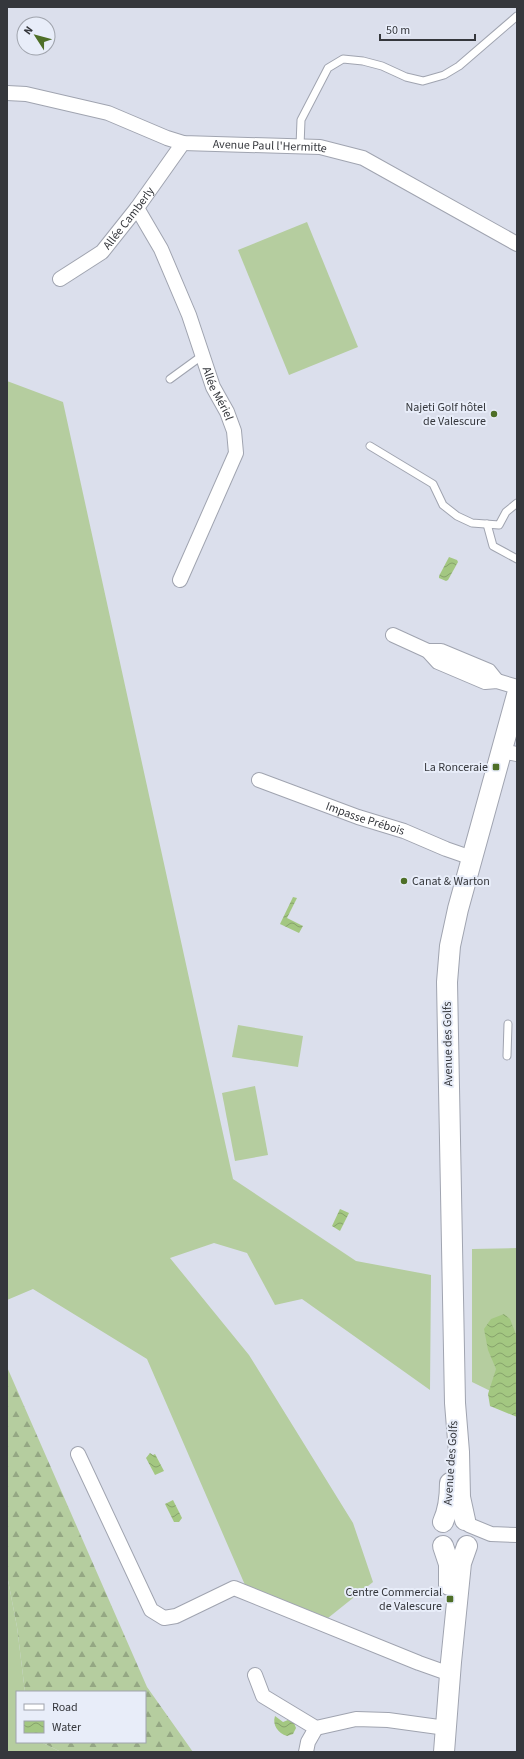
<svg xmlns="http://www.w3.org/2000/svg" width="524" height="1759" font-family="'Source Sans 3',sans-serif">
<defs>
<pattern id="forest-firs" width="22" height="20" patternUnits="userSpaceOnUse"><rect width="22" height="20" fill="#b5cd9f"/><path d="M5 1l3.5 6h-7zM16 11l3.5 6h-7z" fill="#94a783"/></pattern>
<pattern id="water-waves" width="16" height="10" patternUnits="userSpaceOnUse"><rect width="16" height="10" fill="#a3c781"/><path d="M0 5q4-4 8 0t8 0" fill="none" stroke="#86a26b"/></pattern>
</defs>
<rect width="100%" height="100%" fill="#dbdfec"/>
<g fill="#b5cd9f">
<path d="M 307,222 L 358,347 L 289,375 L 238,250 Z"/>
<path d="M 7,381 L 63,402 L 233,1179 L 356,1261 L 431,1275 L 430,1390 L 302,1299 L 275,1305 L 247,1253 L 214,1243 L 170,1258 L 249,1355 L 353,1523 L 373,1582 L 328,1618 L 245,1585 L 147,1359 L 33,1289 L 7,1300 Z"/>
<path d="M 238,1025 L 303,1036 L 298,1067 L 232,1057 Z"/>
<path d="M 255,1086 L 268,1155 L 235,1161 L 222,1093 Z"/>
<path d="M 517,1248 L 517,1404 L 472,1382 L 472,1249 Z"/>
<path d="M 7,1575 L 17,1627 L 25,1692 L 17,1692 L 17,1742 L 41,1742 L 61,1752 L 7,1752 Z"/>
</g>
<path fill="url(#forest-firs)" d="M 7,1367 L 147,1687 L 193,1752 L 61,1752 L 41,1742 L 145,1742 L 145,1692 L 25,1692 L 17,1627 L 7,1575 Z"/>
<g fill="url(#water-waves)">
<path d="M 449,557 L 457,560 L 458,562 L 448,580 L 446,581 L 439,578 L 439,576 Z"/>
<path d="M 293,897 L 297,898 L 287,918 L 303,926 L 299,933 L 280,924 Z"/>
<path d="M 340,1209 L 349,1213 L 340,1231 L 332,1226 Z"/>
<path d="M 504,1314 L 510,1319 L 517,1337 L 517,1417 L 490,1406 L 488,1394 L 496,1369 L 488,1350 L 484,1329 L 491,1319 Z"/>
<path d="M 150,1453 L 153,1455 L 155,1454 L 164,1471 L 155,1475 L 146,1458 Z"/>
<path d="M 173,1500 L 182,1518 L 179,1522 L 174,1522 L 165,1504 Z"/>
<path d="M 275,1716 L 283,1722 L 288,1720 L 294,1723 L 296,1728 L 293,1734 L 287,1736 C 278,1733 272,1725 275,1716 Z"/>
</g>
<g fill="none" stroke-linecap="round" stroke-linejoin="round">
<defs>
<g id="service">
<path d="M 300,146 L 301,120 L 328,68 L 343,59 L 363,61 L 382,66 L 406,77 L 423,81 L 444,75 L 459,66 L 517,16"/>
<path d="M 170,379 L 203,355"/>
<path d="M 370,446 L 433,484 L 443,505 L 457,516 L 472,523 L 499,525 L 506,512 L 517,503"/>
<path d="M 487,524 L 493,546 L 517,559"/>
<path d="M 507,1056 L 508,1024"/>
</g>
<g id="minor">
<path id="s1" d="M 7,93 L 26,94 L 108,113 L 167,138 L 183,143 L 320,147 L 363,158 L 517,244"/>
<path id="s2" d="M 137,208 L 161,249 L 189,315 L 213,387 L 227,412 L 234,431 L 236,453 L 180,580"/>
<path id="s3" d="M 60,279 L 102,252 L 137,208 L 183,143"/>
<path d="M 393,635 L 428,651 L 438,662 L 485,682 L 497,681 L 517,687"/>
<path d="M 428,651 L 441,651 L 489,671 L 497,681"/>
<path d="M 501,751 L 517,754"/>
<path id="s4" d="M 259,780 L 358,817 L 404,831 L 446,849 L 472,858"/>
<path d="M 78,1454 L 151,1610 L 164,1618 L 176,1616 L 234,1588 L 419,1663 L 450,1674"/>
<path d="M 469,1525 L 491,1534 L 517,1535"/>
<path d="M 255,1675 L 263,1696 L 316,1728 L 356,1719 L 388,1720 L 446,1728"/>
<path d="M 306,1752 L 308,1742 L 316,1728"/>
</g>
<g id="secondary">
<path d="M 465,1520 L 460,1497 L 459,1452 L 455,1403 L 447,982 L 450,946 L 458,909 L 517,695"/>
<path d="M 443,1522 C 449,1509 450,1497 450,1483"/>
<path d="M 443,1546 L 449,1564 L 449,1585"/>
<path d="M 444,1752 L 451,1662 L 461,1563 L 467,1546"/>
</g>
</defs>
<use href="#service" stroke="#a0a4b0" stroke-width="9"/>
<use href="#minor" stroke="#a0a4b0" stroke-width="16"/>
<use href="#secondary" stroke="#a0a4b0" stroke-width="22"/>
<use href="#service" stroke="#fff" stroke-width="7"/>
<use href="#minor" stroke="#fff" stroke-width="14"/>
<use href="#secondary" stroke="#fff" stroke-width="20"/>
</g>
<g fill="#4e6f27" stroke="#e8edf9" stroke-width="1.5">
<circle cx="494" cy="414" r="4"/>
<rect x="492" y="763" width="8" height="8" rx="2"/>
<circle cx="404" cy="881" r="4"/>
<rect x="446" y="1595" width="8" height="8" rx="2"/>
</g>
<g text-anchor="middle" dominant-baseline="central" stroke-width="4" stroke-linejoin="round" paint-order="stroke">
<g font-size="12" fill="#35373c" stroke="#e8edf9">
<text stroke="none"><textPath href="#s1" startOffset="271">Avenue Paul l'Hermitte</textPath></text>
<text stroke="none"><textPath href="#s3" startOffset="93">Allée Camberly</textPath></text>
<text stroke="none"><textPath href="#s2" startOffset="203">Allée Mériel</textPath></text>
<text stroke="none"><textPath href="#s4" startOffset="113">Impasse Prébois</textPath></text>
<text transform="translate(448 1044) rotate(-91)">Avenue des Golfs</text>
<text transform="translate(451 1463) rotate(-86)">Avenue des Golfs</text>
</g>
<g font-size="12" fill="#35373c" stroke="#e8edf9" text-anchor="end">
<text x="486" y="407">Najeti Golf hôtel<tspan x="486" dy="14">de Valescure</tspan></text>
<text x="488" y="767">La Ronceraie</text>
<text x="412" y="881" text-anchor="start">Canat &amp; Warton</text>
<text x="442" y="1592">Centre Commercial<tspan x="442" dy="14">de Valescure</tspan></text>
</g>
</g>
<rect width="524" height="1759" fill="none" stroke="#35373c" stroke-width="16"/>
<rect x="16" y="1691" width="130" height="52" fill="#e8edf9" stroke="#a0a4ad"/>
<rect x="24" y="1704" width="20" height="6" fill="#ffffff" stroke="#a0a4ad"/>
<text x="52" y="1711" font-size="12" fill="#35373c">Road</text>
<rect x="24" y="1721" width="20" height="12" fill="url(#water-waves)" stroke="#a0a4ad"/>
<text x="52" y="1731" font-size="12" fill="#35373c">Water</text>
<g transform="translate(36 36) rotate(306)"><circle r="19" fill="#e8edf9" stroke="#a0a4ad"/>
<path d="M0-3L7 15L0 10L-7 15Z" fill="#4e6f27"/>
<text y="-6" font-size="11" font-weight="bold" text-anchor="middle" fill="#35373c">N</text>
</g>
<path d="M380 34v6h95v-6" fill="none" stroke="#35373c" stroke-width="2"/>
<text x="386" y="34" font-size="12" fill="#35373c" stroke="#e8edf9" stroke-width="3" paint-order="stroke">50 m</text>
</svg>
